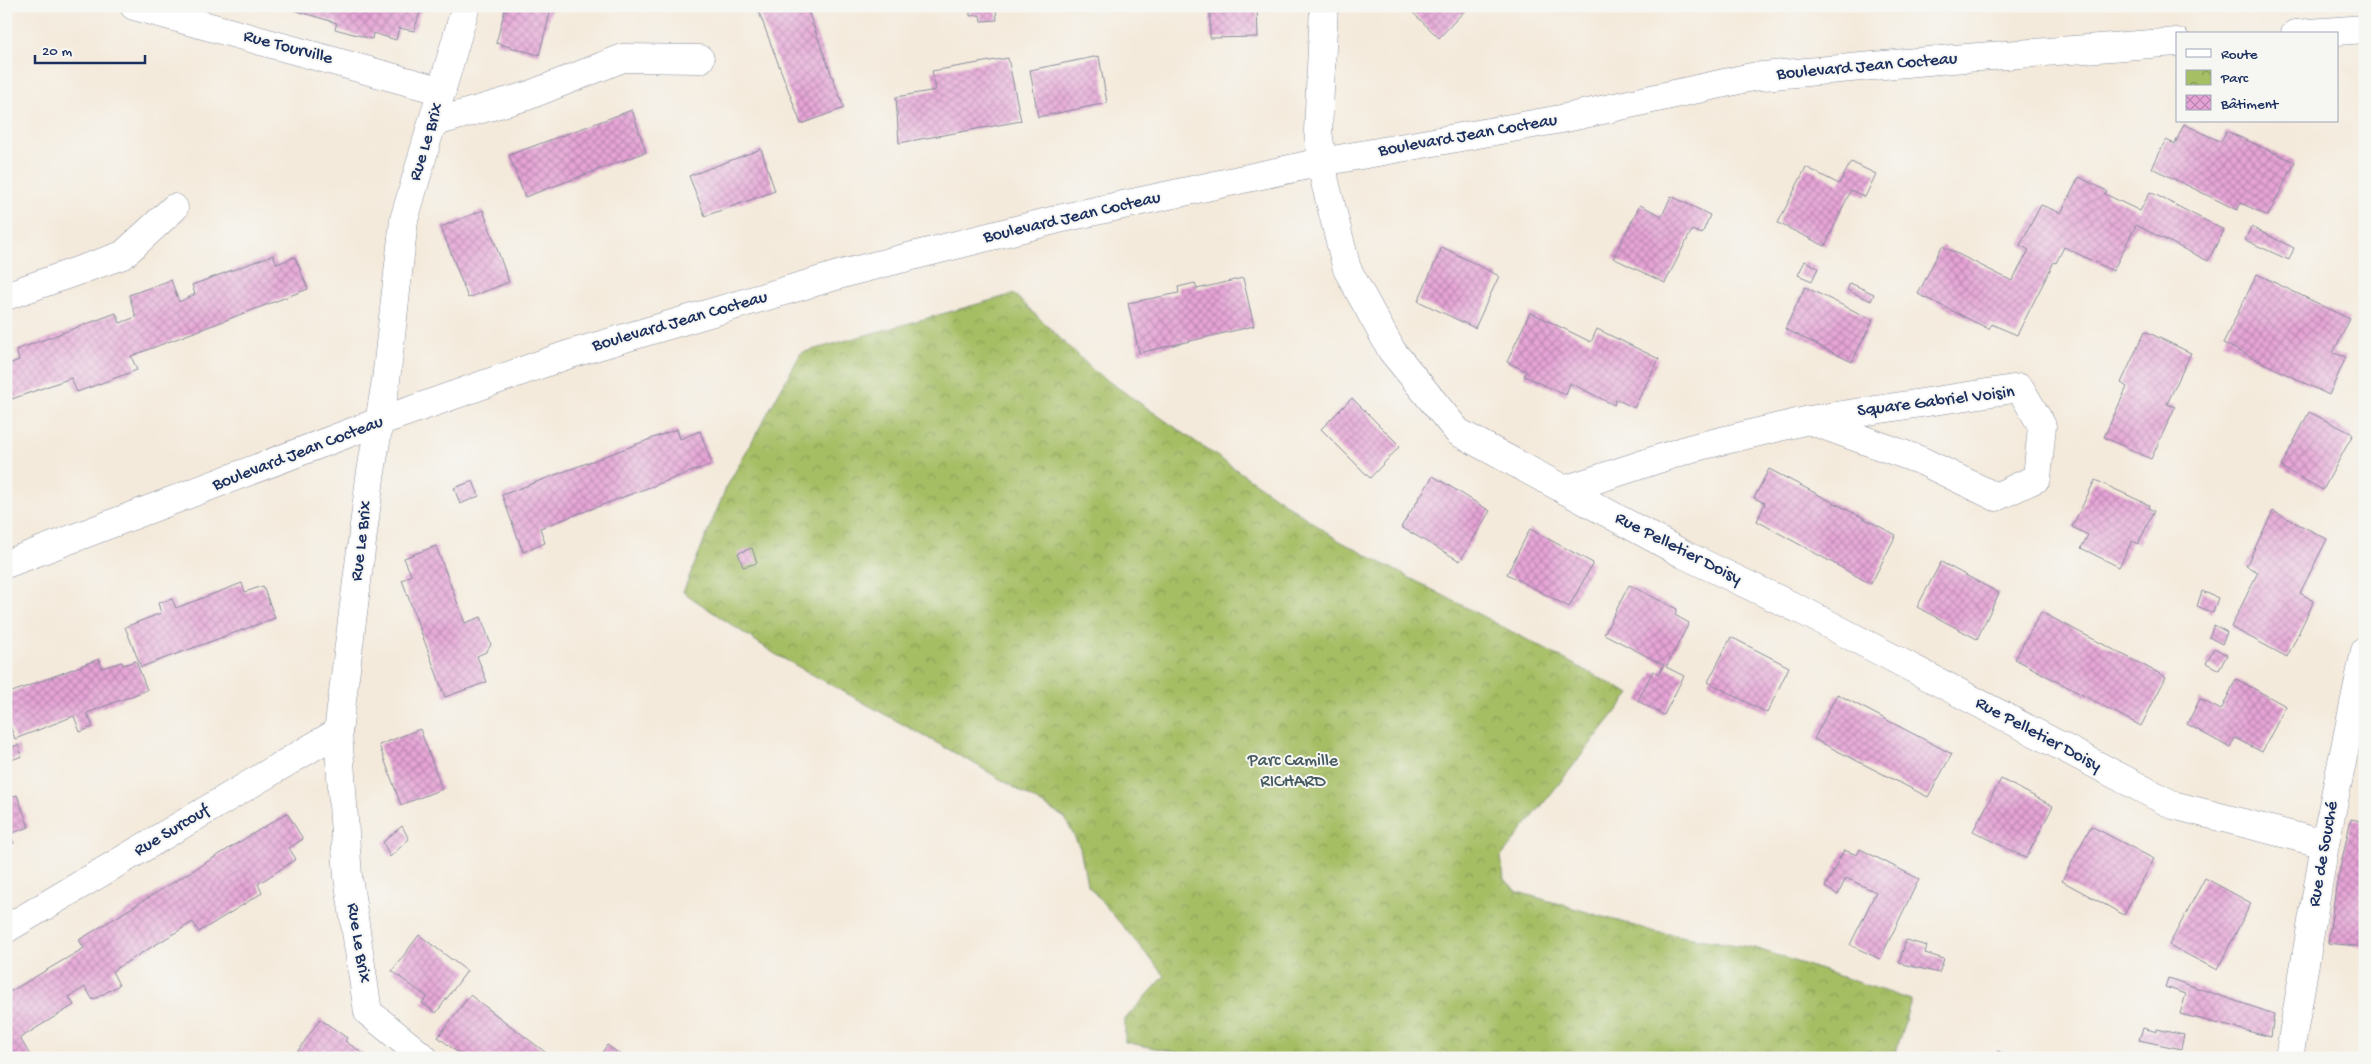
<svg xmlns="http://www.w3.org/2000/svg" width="2371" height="1064" font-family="'Gochi Hand',sans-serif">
<defs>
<pattern id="park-crowns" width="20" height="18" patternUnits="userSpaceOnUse" patternTransform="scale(1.25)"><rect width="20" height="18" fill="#a6be64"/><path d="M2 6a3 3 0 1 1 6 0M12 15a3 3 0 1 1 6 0" fill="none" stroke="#869b56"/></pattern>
<pattern id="building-cross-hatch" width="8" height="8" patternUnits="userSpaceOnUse" patternTransform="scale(1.25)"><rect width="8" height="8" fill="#e6a4d6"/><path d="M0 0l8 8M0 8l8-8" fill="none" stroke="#ba86b1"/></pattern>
</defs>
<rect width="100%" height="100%" fill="#f6f6f2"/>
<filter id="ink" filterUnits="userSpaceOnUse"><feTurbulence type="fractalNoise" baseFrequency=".02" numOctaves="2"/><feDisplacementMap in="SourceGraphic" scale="10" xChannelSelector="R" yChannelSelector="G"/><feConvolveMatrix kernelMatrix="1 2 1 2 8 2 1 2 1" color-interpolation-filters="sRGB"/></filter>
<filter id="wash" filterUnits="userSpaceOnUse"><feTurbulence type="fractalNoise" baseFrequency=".0096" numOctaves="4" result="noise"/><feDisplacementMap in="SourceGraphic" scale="20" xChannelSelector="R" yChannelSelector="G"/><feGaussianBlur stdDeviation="1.12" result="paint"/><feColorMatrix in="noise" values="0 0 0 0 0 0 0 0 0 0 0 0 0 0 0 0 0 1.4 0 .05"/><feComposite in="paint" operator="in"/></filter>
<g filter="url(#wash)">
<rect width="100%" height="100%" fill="#f4eadb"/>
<path fill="url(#park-crowns)" stroke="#607661" d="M 1014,294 L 1095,372 L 1338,540 L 1630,694 L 1501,857 L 1504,879 L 1518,892 L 1656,932 L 1755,948 L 1911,1000 L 1894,1058 L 1203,1058 L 1125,1042 L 1125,1019 L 1165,976 L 1087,884 L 1080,848 L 1065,818 L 975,764 L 775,654 L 683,592 L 726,488 L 801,353 Z"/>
<g id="blocks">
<g fill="url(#building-cross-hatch)">
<path d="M 280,6 L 422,6 L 414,31 L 399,28 L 396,40 L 373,33 L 372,39 L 335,29 L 337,23 Z"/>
<path d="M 506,6 L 552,6 L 539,55 L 496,43 Z"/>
<path d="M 806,6 L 844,108 L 801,124 L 757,7 Z"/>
<path d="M 1210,6 L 1257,6 L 1258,37 L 1210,38 Z"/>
<path d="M 1406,6 L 1469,6 L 1439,38 Z"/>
<path d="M 970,9 L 996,9 L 997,20 L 981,21 L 980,15 L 970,16 Z"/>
<path d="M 1099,56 L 1107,103 L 1038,117 L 1030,70 Z"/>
<path d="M 1008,58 L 1021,121 L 899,143 L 896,97 L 936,90 L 932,71 Z"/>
<path d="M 632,110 L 646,152 L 525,197 L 509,155 Z"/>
<path d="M 2184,124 L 2221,142 L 2226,131 L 2295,162 L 2268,216 L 2241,203 L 2237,210 L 2152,168 L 2166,140 L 2175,144 Z"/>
<path d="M 761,149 L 775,191 L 705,216 L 689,176 Z"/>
<path d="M 1851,162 L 1876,174 L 1865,197 L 1851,190 L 1825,246 L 1778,223 L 1806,167 L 1839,184 Z"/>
<path d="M 2079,177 L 2107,191 L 2105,194 L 2140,211 L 2150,192 L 2224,230 L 2208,261 L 2136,225 L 2113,271 L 2064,247 L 2056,263 L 2054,262 L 2017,335 L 1991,324 L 1989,329 L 1918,294 L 1942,246 L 2012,281 L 2029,250 L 2020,245 L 2041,205 L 2061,213 Z"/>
<path d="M 1671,196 L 1710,215 L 1702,234 L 1692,230 L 1665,283 L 1613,258 L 1640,205 L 1662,216 Z"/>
<path d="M 483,210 L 509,282 L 468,298 L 441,227 Z"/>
<path d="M 2251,227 L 2294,248 L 2289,260 L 2245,240 Z"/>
<path d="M 1442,247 L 1499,276 L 1475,328 L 1418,301 Z"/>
<path d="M 273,255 L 277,264 L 295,257 L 308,289 L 131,356 L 137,370 L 77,392 L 71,378 L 12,399 L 6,384 L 6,365 L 19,360 L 16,350 L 116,313 L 120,323 L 136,317 L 129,295 L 171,280 L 179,302 L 195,294 L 192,285 Z"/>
<path d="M 1805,261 L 1818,268 L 1812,281 L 1798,275 Z"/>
<path d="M 2257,274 L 2350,319 L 2333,353 L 2346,357 L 2329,395 L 2223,343 Z"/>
<path d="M 1243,278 L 1254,326 L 1139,353 L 1128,303 L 1179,293 L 1178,287 L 1195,283 L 1197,289 Z"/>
<path d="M 1850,283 L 1874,294 L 1871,301 L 1847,290 Z"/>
<path d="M 1805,287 L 1873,320 L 1852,362 L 1785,329 Z"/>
<path d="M 1530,312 L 1591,342 L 1597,329 L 1659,359 L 1634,408 L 1616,399 L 1614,405 L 1570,383 L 1566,395 L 1524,376 L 1526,371 L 1507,362 Z"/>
<path d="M 2145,331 L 2191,353 L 2167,404 L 2175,407 L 2151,459 L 2104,437 L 2127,387 L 2121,383 Z"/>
<path d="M 1352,398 L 1400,446 L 1370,478 L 1321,429 Z"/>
<path d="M 2309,412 L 2353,434 L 2323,490 L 2281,467 Z"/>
<path d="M 677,429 L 680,439 L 700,431 L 712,464 L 540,528 L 545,543 L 523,552 L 502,495 Z"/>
<path d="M 1769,469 L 1896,535 L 1871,584 L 1757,521 L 1765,503 L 1754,498 Z"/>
<path d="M 1433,476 L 1490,511 L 1460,561 L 1401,527 Z"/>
<path d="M 2095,480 L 2149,505 L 2148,508 L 2154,511 L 2138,544 L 2132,541 L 2119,567 L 2081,548 L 2088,535 L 2072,527 Z"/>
<path d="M 473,481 L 479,496 L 460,504 L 454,488 Z"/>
<path d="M 2273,511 L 2327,539 L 2300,593 L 2314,601 L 2287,657 L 2231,627 L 2258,572 L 2246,566 Z"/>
<path d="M 1530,529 L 1593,563 L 1569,607 L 1507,574 Z"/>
<path d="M 436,546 L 465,623 L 481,617 L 491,645 L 486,652 L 477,656 L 487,682 L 445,697 L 402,580 L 411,575 L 404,558 Z"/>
<path d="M 752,548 L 757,563 L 743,567 L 738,553 Z"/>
<path d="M 1941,562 L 1999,593 L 1977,639 L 1917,607 Z"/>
<path d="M 242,583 L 245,592 L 263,586 L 275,618 L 141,667 L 125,627 L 161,613 L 158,603 L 172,599 L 176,608 Z"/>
<path d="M 1629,585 L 1677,609 L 1675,615 L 1689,623 L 1666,667 L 1684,676 L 1664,715 L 1638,701 L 1653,671 L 1659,674 L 1664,665 L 1604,634 Z"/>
<path d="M 2202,591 L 2218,598 L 2213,613 L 2197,606 Z"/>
<path d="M 2041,612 L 2166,677 L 2141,726 L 2015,659 Z"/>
<path d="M 2214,625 L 2227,632 L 2222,644 L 2209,637 Z"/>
<path d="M 1731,637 L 1789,667 L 1767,713 L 1708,682 Z"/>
<path d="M 2214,648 L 2227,655 L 2219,670 L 2206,663 Z"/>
<path d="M 99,659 L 102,668 L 122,662 L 123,665 L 136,661 L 147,690 L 87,713 L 93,727 L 80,732 L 74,716 L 15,739 L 6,715 L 6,705 L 10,704 L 7,694 Z"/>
<path d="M 2236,679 L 2286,706 L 2262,752 L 2235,738 L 2230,748 L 2187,724 L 2200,699 L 2221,710 Z"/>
<path d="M 1837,694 L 1952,754 L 1928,797 L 1814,739 Z"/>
<path d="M 420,729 L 442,789 L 401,805 L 379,745 Z"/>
<path d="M 18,745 L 22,756 L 6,762 L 6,749 Z"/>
<path d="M 2001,779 L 2053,806 L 2026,858 L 1973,831 Z"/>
<path d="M 17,795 L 29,827 L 10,834 L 14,843 L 6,846 L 6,799 Z"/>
<path d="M 287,813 L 303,839 L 289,848 L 296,859 L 258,884 L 262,893 L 199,932 L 193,922 L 112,971 L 119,985 L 93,1000 L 85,987 L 69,997 L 74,1005 L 20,1038 L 31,1057 L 6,1058 L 6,994 L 84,948 L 79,940 Z"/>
<path d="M 2351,819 L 2365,822 L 2365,947 L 2328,943 L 2336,887 Z"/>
<path d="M 402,826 L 409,839 L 390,857 L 383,842 Z"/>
<path d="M 2091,826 L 2154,859 L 2124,915 L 2062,881 Z"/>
<path d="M 1860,849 L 1919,879 L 1880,959 L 1850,945 L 1876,892 L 1846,878 L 1838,895 L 1825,887 L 1844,850 L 1857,855 Z"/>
<path d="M 2205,878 L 2251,903 L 2217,970 L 2169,945 Z"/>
<path d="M 419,935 L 467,971 L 436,1013 L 422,1003 L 427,997 L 392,971 Z"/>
<path d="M 1906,940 L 1927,946 L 1925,953 L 1944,959 L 1939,973 L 1899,963 Z"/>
<path d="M 2168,978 L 2274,1014 L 2271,1037 L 2180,1014 L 2186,994 L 2165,987 Z"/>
<path d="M 470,995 L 549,1055 L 547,1058 L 465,1058 L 438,1037 Z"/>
<path d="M 320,1019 L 347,1038 L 345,1041 L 365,1055 L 365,1058 L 293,1058 Z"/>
<path d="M 2143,1028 L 2157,1032 L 2157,1029 L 2184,1035 L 2181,1049 L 2139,1040 Z"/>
<path d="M 607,1045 L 625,1058 L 599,1058 Z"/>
<path d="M 1998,1051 L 2012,1058 L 1994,1058 Z"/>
</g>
</g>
</g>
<g filter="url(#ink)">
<use href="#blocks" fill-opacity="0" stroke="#888c9c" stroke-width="1"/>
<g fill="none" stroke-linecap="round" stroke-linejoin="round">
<defs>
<g id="minor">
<path d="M 134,6 L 442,91"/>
<path d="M 1324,6 L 1318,131 L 1325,182 L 1347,269 L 1392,351 L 1458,432 L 1685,555 L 1807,613 L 2173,805 L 2325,844"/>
<path d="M 2295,34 L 2365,29"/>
<path d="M 432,123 L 527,96 L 623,58 L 700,59"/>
<path d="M 6,296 L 123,255 L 174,208"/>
<path d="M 1564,490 L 1692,448 L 1809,420 L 2020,388 L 2042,426 L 2037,478 L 1996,497 L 1922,461 L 1809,420"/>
<path d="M 6,564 L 378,422 L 567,355 L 849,272 L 1063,218 L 1322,162 L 1561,119 L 1752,77 L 1939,60 L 2177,42"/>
<path d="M 6,929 L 338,732"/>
<path d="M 424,1058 L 368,1012 L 348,877 L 338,732 L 370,478 L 386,380 L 404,220 L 466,6"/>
</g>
<path id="tertiary" d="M 2289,1058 L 2325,844 L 2365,651"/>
</defs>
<use href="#minor" stroke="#888c9c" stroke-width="29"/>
<use href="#tertiary" stroke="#888c9c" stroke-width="29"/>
<use href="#minor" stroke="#fff" stroke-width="28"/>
<use href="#tertiary" stroke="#fff" stroke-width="28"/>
</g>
</g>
<g text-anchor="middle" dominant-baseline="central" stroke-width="4" stroke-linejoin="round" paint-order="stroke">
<g font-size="18" fill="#1b2f5e" stroke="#f6f6f2">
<text transform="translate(288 48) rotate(15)">Rue Tourville</text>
<text transform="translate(1867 67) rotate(-5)">Boulevard Jean Cocteau</text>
<text transform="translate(1468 136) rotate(-10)">Boulevard Jean Cocteau</text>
<text transform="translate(427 142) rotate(-73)">Rue Le Brix</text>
<text transform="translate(1072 218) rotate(-13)">Boulevard Jean Cocteau</text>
<text transform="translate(680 322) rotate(-16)">Boulevard Jean Cocteau</text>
<text transform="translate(1936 402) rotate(-7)">Square Gabriel Voisin</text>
<text transform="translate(298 454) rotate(-21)">Boulevard Jean Cocteau</text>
<text transform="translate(362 541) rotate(-83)">Rue Le Brix</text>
<text transform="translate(1678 549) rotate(27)">Rue Pelletier Doisy</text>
<text transform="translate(2038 735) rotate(28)">Rue Pelletier Doisy</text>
<text transform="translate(172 831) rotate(-31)">Rue Surcouf</text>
<text transform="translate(2324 854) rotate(-80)">Rue de Souché</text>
<text transform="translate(358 943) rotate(81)">Rue Le Brix</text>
</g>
<g font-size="18" fill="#455a60" stroke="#f6f6f2">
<text x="1293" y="761">Parc Camille<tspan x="1293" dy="21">RICHARD</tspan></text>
</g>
</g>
<rect width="2371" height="1064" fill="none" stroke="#f6f6f2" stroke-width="25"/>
<rect x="2176" y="32" width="162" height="90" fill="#f6f6f2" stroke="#9ea6b7"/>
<rect x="2186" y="49" width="25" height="8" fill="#ffffff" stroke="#9ea6b7"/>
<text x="2221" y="58" font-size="15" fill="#1b2f5e">Route</text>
<rect x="2186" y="70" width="25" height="15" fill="url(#park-crowns)" stroke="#9ea6b7"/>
<text x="2221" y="82" font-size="15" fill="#1b2f5e">Parc</text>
<rect x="2186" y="95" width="25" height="15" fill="url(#building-cross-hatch)" stroke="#9ea6b7"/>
<text x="2221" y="108" font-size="15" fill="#1b2f5e">Bâtiment</text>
<path d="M35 55v8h110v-8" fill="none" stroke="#1b2f5e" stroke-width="2.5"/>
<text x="42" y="55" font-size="15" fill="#1b2f5e" stroke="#f6f6f2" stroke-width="4" paint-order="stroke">20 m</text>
</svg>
